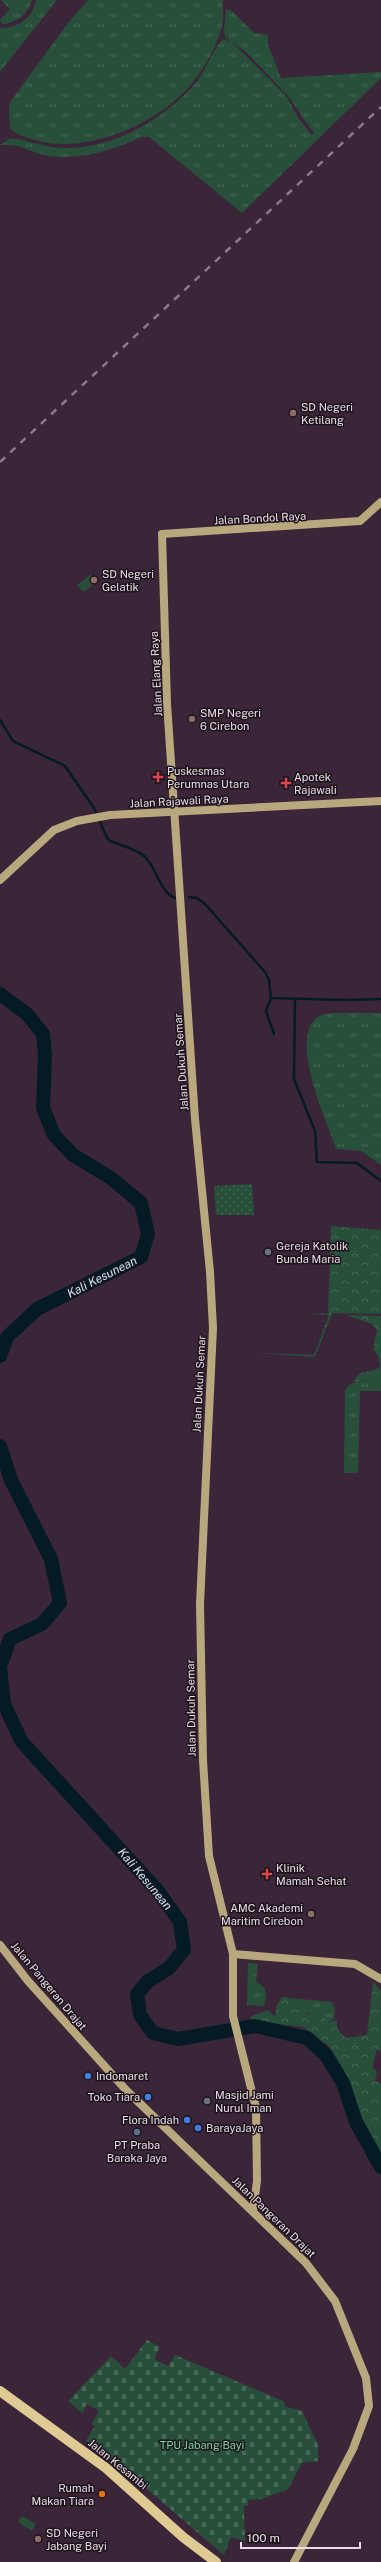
<svg xmlns="http://www.w3.org/2000/svg" width="381" height="2562" font-family="'Public Sans',sans-serif">
<defs>
<pattern id="grass-tufts" width="24" height="20" patternUnits="userSpaceOnUse"><rect width="24" height="20" fill="#274f3a"/><path d="M3 7l-1-3M5 7V3M7 7l1-3M15 17l-1-3M17 17v-4M19 17l1-3" fill="none" stroke="#466856"/></pattern>
<pattern id="forest-crowns" width="20" height="18" patternUnits="userSpaceOnUse"><rect width="20" height="18" fill="#274f3a"/><path d="M2 6a3 3 0 1 1 6 0M12 15a3 3 0 1 1 6 0" fill="none" stroke="#466856"/></pattern>
<pattern id="cemetery-stones" width="16" height="16" patternUnits="userSpaceOnUse"><rect width="16" height="16" fill="#274f3a"/><path d="M2 7V4a2 2 0 0 1 4 0v3zM10 15v-3a2 2 0 0 1 4 0v3z" fill="#466856"/></pattern>
<pattern id="garden-dots" width="8" height="8" patternUnits="userSpaceOnUse"><rect width="8" height="8" fill="#274f3a"/><path d="M2 2h.1M6 6h.1" fill="none" stroke="#466856" stroke-width="1.8" stroke-linecap="round"/></pattern>
</defs>
<rect width="100%" height="100%" fill="#3a2638"/>
<g fill="url(#grass-tufts)">
<path d="M 1,0 L 32,0 C 28,14 17,23 2,24 L 0,20 L 10,9 Z"/>
<path d="M 36,0 L 57,0 L 0,72 L 0,28 C 18,28 33,18 36,0 Z"/>
<path d="M 88,0 L 223,0 C 222,7 224,14 223,21 C 219,42 208,62 196,78 C 165,122 86,156 35,140 C 26,137 17,135 10,128 L 9,111 L 10,102 L 68,23 Z"/>
<path d="M 226,9 L 231,10 L 254,33 L 268,35 L 268,45 L 281,78 L 381,72 L 381,78 L 242,213 L 149,137 L 142,137 C 112,150 77,162 44,155 C 27,151 20,143 0,145 L 11,138 C 31,141 49,149 69,148 C 117,147 168,117 198,80 C 204,72 217,43 223,39 L 232,42 L 287,97 L 298,118 L 312,135 L 314,133 L 288,96 L 247,53 L 225,37 L 224,31 Z"/>
<path d="M 334,1013 L 381,1013 L 381,1165 L 361,1151 L 336,1149 C 326,1119 292,1047 314,1020 C 319,1014 327,1014 334,1013 Z"/>
<path d="M 381,1377 L 381,1391 L 360,1391 L 358,1473 L 344,1473 L 345,1390 L 350,1384 Z"/>
<path d="M 248,1963 L 258,1964 L 256,1981 L 265,1988 L 266,1999 L 264,2006 L 247,2005 Z"/>
<path d="M 289,1998 L 332,2002 L 335,2010 L 334,2019 L 328,2022 C 315,2014 309,2017 297,2003 L 292,2003 Z"/>
</g>
<g fill="url(#forest-crowns)">
<path d="M 331,1226 L 381,1230 L 381,1314 L 328,1313 Z"/>
<path d="M 346,1315 L 381,1316 L 381,1377 L 354,1383 C 358,1367 370,1375 380,1367 L 379,1358 L 373,1348 L 377,1330 L 372,1324 Z"/>
<path d="M 373,1981 L 381,1991 L 381,2051 L 377,2050 L 372,2067 L 377,2071 L 375,2081 L 381,2083 L 381,2158 L 358,2121 L 342,2068 L 329,2046 L 303,2027 L 253,2021 L 250,2017 L 267,2010 L 275,2016 L 277,2005 L 282,1997 L 287,1997 L 293,2003 L 304,2004 L 308,2014 L 324,2017 L 328,2022 L 337,2020 L 337,2029 L 346,2038 L 367,2035 Z"/>
</g>
<path fill="url(#cemetery-stones)" d="M 147,2340 L 160,2347 L 154,2359 L 168,2366 L 175,2355 L 285,2402 L 284,2406 L 302,2411 L 318,2445 L 318,2461 L 302,2463 L 288,2489 L 262,2499 L 248,2500 L 248,2506 L 244,2506 L 245,2541 L 231,2537 L 224,2555 L 121,2467 L 86,2441 L 95,2426 L 92,2424 L 99,2411 L 87,2404 L 82,2413 L 68,2401 L 111,2356 L 125,2369 Z"/>
<g fill="url(#garden-dots)">
<path d="M 252,1184 L 254,1215 L 216,1215 L 214,1186 Z"/>
<path d="M 332,1313 L 315,1357 L 257,1353 L 314,1355 L 329,1315 L 308,1314 Z"/>
</g>
<g fill="#274f3a">
<path d="M 91,574 L 97,582 L 83,592 L 77,585 Z"/>
<path d="M 22,2516 L 36,2524 L 32,2531 L 18,2522 Z"/>
</g>
<g fill="none" stroke-linecap="round" stroke-linejoin="round">
<g stroke="#041b25" stroke-width="2.5">
<path d="M 0,720 L 13,741 L 65,766 L 94,808 L 107,838 L 110,841 C 121,845 136,849 144,856 C 157,867 159,892 175,898"/>
<path d="M 189,897 L 197,898 L 205,904 L 265,972 L 269,980 L 271,998 L 345,1000 L 381,999"/>
<path d="M 271,998 L 266,1011 L 274,1034"/>
<path d="M 295,1000 L 294,1079 L 315,1131 L 317,1162 L 357,1163 L 381,1181"/>
</g>
<g stroke="#041b25" stroke-width="14">
<path d="M 0,994 L 27,1014 L 43,1034 L 45,1055 L 43,1108 L 54,1135 L 73,1155 L 111,1178 L 141,1203 L 148,1234 L 141,1257 L 37,1309 L 7,1337 L 0,1356"/>
<path d="M 0,1446 L 11,1480 L 51,1559 L 60,1603 L 42,1624 L 10,1639 L 0,1666"/>
<path d="M 0,1667 L 4,1704 L 22,1742 L 158,1891 L 180,1922 L 184,1950 L 169,1968 L 147,1982 L 137,1994 L 140,2015 L 153,2033 L 178,2039 L 255,2026 L 307,2038 L 326,2055 L 343,2083 L 356,2122 L 381,2167"/>
</g>
<g stroke="#b9a87e" stroke-width="8">
<path d="M 0,880 L 54,830 L 77,821 L 110,815 L 381,801"/>
<path d="M 0,1945 L 28,1981 L 127,2091 L 306,2263 L 335,2301 L 366,2378 L 369,2406 L 353,2449 L 294,2562"/>
<path d="M 233,1954 L 355,1964 L 381,1979"/>
<path d="M 253,2211 L 257,2181 L 256,2108 L 233,2016 L 233,1954 L 209,1856 L 203,1760 L 200,1604 L 213,1328 L 210,1272 L 195,1119 L 167,703 L 162,534 L 360,521 L 381,502"/>
</g>
<path stroke="#e0ca93" stroke-width="10" d="M 0,2391 L 106,2468 L 183,2537 L 216,2562"/>
<path stroke="#8b7a8a" stroke-width="2.5" stroke-dasharray="7 7" stroke-linecap="butt" d="M 0,462 L 381,107"/>
</g>
<g fill="#8d6e63" stroke="#1c131b" stroke-width="1.5">
<circle cx="293" cy="413" r="4"/>
<circle cx="94" cy="580" r="4"/>
<circle cx="192" cy="719" r="4"/>
<circle cx="311" cy="1914" r="4"/>
<circle cx="38" cy="2539" r="4"/>
</g>
<g fill="#e0444e" stroke="#1c131b" stroke-width="1.5">
<path d="M156 771h4v4h4v4h-4v4h-4v-4h-4v-4h4z"/>
<path d="M284 777h4v4h4v4h-4v4h-4v-4h-4v-4h4z"/>
<path d="M265 1868h4v4h4v4h-4v4h-4v-4h-4v-4h4z"/>
</g>
<g fill="#6b7280" stroke="#1c131b" stroke-width="1.5">
<circle cx="268" cy="1252" r="4"/>
<circle cx="207" cy="2101" r="4"/>
</g>
<g fill="#3f7fe0" stroke="#1c131b" stroke-width="1.5">
<circle cx="88" cy="2076" r="4"/>
<circle cx="148" cy="2097" r="4"/>
<circle cx="187" cy="2120" r="4"/>
<circle cx="198" cy="2128" r="4"/>
</g>
<circle fill="#5c6f8a" stroke="#1c131b" stroke-width="1.5" cx="137" cy="2132" r="4"/>
<circle fill="#e8710a" stroke="#1c131b" stroke-width="1.5" cx="102" cy="2494" r="4"/>
<g text-anchor="middle" dominant-baseline="central" stroke-width="3" stroke-linejoin="round" paint-order="stroke">
<g font-size="11" fill="#eadde9" stroke="#1c131b" text-anchor="start">
<text x="301" y="407">SD Negeri<tspan x="301" dy="13">Ketilang</tspan></text>
<text x="102" y="574">SD Negeri<tspan x="102" dy="13">Gelatik</tspan></text>
<text x="200" y="713">SMP Negeri<tspan x="200" dy="13">6 Cirebon</tspan></text>
<text x="167" y="771">Puskesmas<tspan x="167" dy="13">Perumnas Utara</tspan></text>
<text x="294" y="777">Apotek<tspan x="294" dy="13">Rajawali</tspan></text>
<text x="276" y="1246">Gereja Katolik<tspan x="276" dy="13">Bunda Maria</tspan></text>
<text x="276" y="1868">Klinik<tspan x="276" dy="13">Mamah Sehat</tspan></text>
<text x="303" y="1908" text-anchor="end">AMC Akademi<tspan x="303" dy="13">Maritim Cirebon</tspan></text>
<text x="96" y="2076">Indomaret</text>
<text x="215" y="2095">Masjid Jami<tspan x="215" dy="13">Nurul Iman</tspan></text>
<text x="140" y="2097" text-anchor="end">Toko Tiara</text>
<text x="179" y="2120" text-anchor="end">Flora Indah</text>
<text x="206" y="2128">BarayaJaya</text>
<text x="137" y="2145" text-anchor="middle">PT Praba<tspan x="137" dy="13">Baraka Jaya</tspan></text>
<text x="94" y="2488" text-anchor="end">Rumah<tspan x="94" dy="13">Makan Tiara</tspan></text>
<text x="46" y="2533">SD Negeri<tspan x="46" dy="13">Jabang Bayi</tspan></text>
</g>
<g font-size="11" fill="#eadde9" stroke="#1c131b">
<text transform="translate(260 518) rotate(-3)">Jalan Bondol Raya</text>
<text transform="translate(156 674) rotate(-93)">Jalan Elang Raya</text>
<text transform="translate(179 801) rotate(-3)">Jalan Rajawali Raya</text>
<text transform="translate(181 1062) rotate(-94)">Jalan Dukuh Semar</text>
<text transform="translate(199 1384) rotate(-87)">Jalan Dukuh Semar</text>
<text transform="translate(191 1708) rotate(-91)">Jalan Dukuh Semar</text>
<text transform="translate(49 1986) rotate(50)">Jalan Pangeran Drajat</text>
<text transform="translate(274 2217) rotate(44)">Jalan Pangeran Drajat</text>
<text transform="translate(118 2464) rotate(39)">Jalan Kesambi</text>
</g>
<g font-size="11" fill="#76d6a3" stroke="#1c131b">
<text x="202" y="2445">TPU Jabang Bayi</text>
</g>
<g font-size="12" font-style="italic" fill="#c1e7fb" stroke="#1c131b">
<text transform="translate(102 1277) rotate(-27)">Kali Kesunean</text>
<text transform="translate(145 1879) rotate(50)">Kali Kesunean</text>
</g>
</g>
<path d="M241 2542v6h119v-6" fill="none" stroke="#eadde9" stroke-width="2"/>
<text x="247" y="2542" font-size="12" fill="#eadde9" stroke="#1c131b" stroke-width="3" paint-order="stroke">100 m</text>
</svg>
